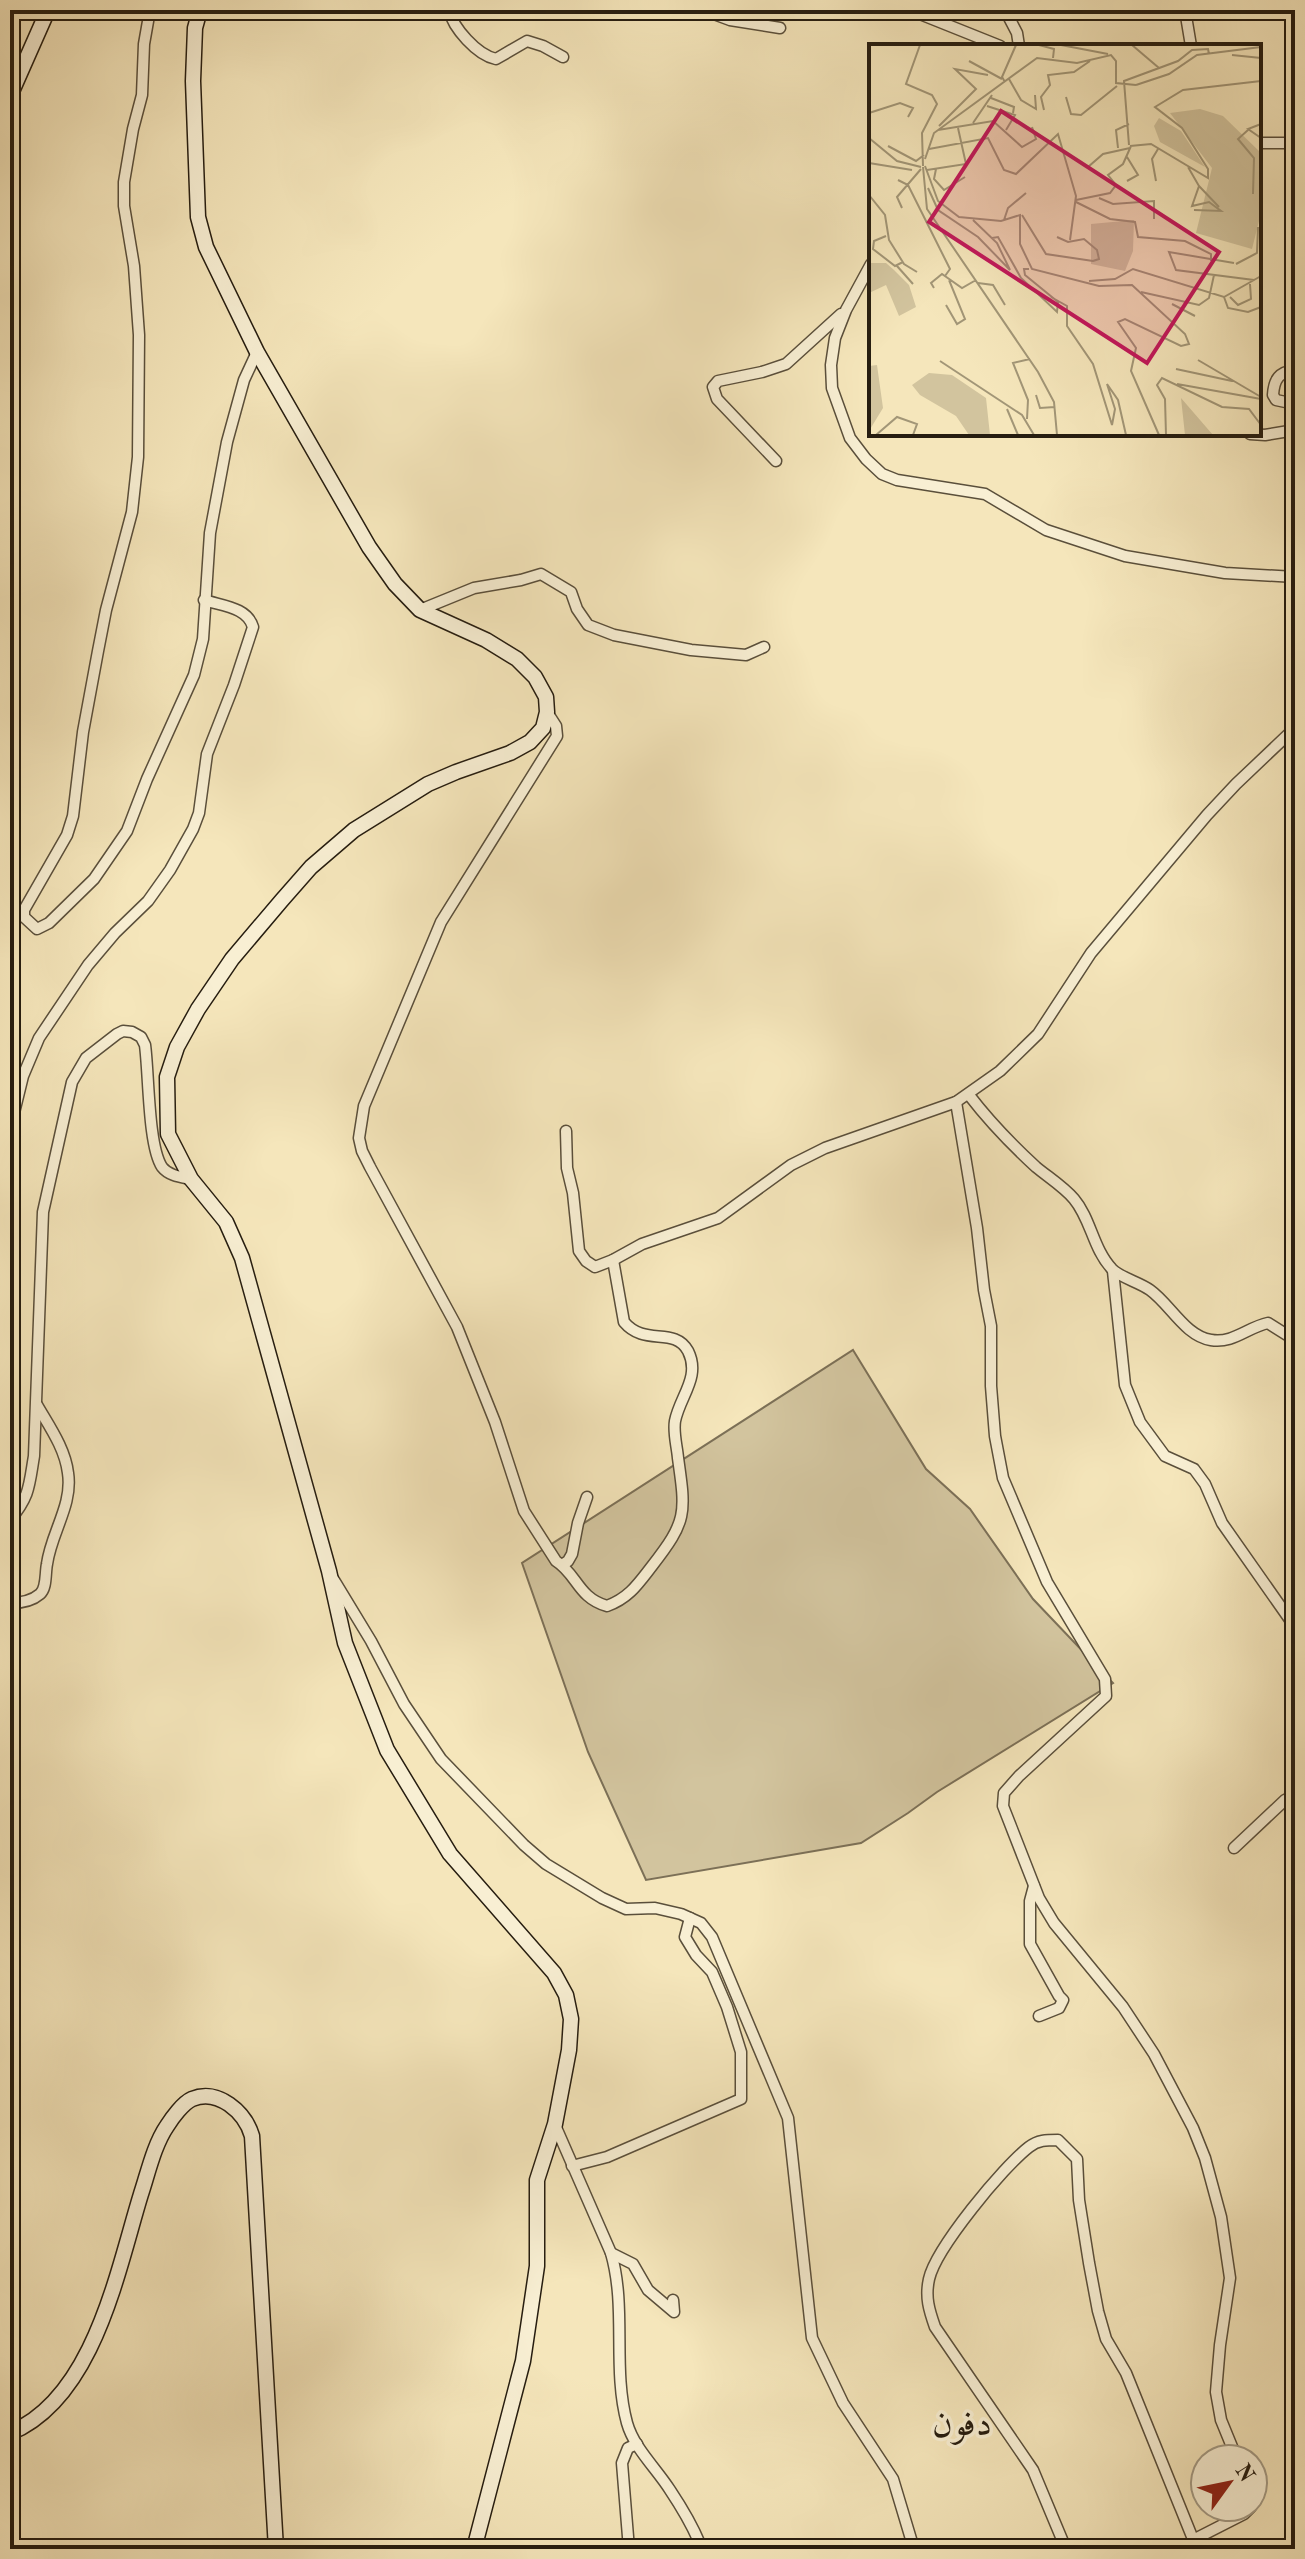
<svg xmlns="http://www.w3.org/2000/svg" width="1305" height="2559" font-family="'Old Standard TT',Amiri,serif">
<rect width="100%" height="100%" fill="#f5e6bb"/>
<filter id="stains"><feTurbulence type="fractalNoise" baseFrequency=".0025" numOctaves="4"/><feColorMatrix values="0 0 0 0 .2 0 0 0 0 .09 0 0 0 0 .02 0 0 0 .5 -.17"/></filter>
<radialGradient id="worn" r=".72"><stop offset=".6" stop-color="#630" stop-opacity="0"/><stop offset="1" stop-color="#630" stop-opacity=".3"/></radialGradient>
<path fill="#d2c49e" stroke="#7c7057" stroke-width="2" d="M 853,1350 L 926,1469 L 970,1509 L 1033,1599 L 1113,1683 L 937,1792 L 908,1813 L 861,1843 L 646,1880 L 588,1752 L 522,1563 Z"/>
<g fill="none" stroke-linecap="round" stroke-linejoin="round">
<defs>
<g id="street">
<path d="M 150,10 L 144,44 L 142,95 L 133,129 L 124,182 L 124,206 L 134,266 L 139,335 L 138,457 L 132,512 L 106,610 L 98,651 L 83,732 L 73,816 L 67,835 L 24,910 L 24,917 L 37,929 L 49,923 L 94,879 L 127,831 L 147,779 L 194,675 L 203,639 L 210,533 L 227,442 L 244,380 L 257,352"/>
<path d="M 449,10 C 453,28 477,55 496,59 L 527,41 L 543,46 L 563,57"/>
<path d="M 703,10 L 730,20 L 780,28"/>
<path d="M 910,10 L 1000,46"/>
<path d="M 1005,10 L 1017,33 L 1019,46"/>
<path d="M 1185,10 L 1191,46"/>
<path d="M 1259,143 L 1295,143"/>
<path d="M 871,264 L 846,310 L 835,338 L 831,365 L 832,388 L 850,438 L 866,459 L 882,474 L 897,480 L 985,494 L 1046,530 L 1125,556 L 1225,573 L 1295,577"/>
<path d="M 1295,370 C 1279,372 1274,379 1273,395 L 1276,400 L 1295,404"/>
<path d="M 1250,434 L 1265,435 L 1295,430"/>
<path d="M 776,461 L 717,399 L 713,387 L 718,381 L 762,372 L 786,364 L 841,314"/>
<path d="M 420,610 L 474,588 L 521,580 L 541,574 L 571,592 L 577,609 L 588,625 L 614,635 L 691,650 L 746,655 L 764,647"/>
<path d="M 547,712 L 556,726 L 557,736 L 441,922 L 364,1106 L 359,1138 L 362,1151 L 370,1167 L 457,1327 L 495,1422 L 524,1511 L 556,1561 C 577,1574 578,1598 607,1606 C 629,1598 638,1584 652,1566 C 687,1521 686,1514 678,1458 C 677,1446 673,1433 675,1421 C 680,1396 701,1377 688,1351 C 674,1326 645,1347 624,1322 L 613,1260"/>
<path d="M 969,1095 C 989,1121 1011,1144 1036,1167 C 1048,1177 1064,1187 1074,1199 C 1091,1219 1093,1249 1112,1269 C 1121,1278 1139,1282 1150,1290 C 1170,1304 1185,1336 1211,1340 C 1233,1344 1248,1327 1268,1323 L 1295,1340"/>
<path d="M 956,1102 L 977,1228 L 984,1290 L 991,1326 L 991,1386 L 995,1436 L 1003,1478 L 1047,1582 L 1105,1679 L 1106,1696 L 1019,1776 L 1004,1793 L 1003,1806 L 1039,1898 L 1054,1923 L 1123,2007 L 1154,2054 L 1193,2128 L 1205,2158 L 1221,2217 L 1230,2278 L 1220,2345 L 1216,2392 L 1221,2420 L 1237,2459"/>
<path d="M 10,1129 L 23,1076 L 39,1038 L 88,965 L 115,933 L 148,901 L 170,870 L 193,829 L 199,813 L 207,754 L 234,685 L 253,627 C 247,607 222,606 204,600"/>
<path d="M 566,1131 L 567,1168 L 573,1193 L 579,1251 L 586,1261 L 595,1267 L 613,1260 L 642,1244 L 718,1218 L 791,1165 L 825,1148 L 956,1102 L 1000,1071 L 1038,1034 L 1091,953 L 1207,815 L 1236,784 L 1295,728"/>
<path d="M 1113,1271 L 1125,1385 L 1140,1422 L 1165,1456 L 1194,1469 L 1205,1484 L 1222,1523 L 1295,1627"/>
<path d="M 10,1520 C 30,1496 29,1486 34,1456 L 43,1212 L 72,1082 L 86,1058 L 117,1034 L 123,1031 L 132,1032 L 141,1037 L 145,1045 C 149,1074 148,1146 162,1167 C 169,1176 181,1177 191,1179"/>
<path d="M 562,1565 L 568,1561 L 572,1554 L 578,1523 L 587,1497"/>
<path d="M 334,1580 L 371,1641 L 404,1704 L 441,1759 L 524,1845 L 546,1864 L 602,1898 L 626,1909 L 655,1908 L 681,1914 L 701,1923 L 712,1937 L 788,2118 L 812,2338 L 843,2403 L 893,2479 L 914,2549"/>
<path d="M 10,1603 C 20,1603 32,1601 40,1594 C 47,1588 45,1573 47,1564 C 51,1533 73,1505 68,1473 C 65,1448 49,1426 37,1405"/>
<path d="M 1234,1848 L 1285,1800 L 1295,1795"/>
<path d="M 1034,1886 L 1030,1901 L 1030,1944 L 1059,1996 L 1063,2000 L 1059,2008 L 1039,2016"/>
<path d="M 555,2125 L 611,2253 C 627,2308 612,2368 627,2423 C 634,2448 656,2468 670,2490 C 682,2508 694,2528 702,2549"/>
<path d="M 572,2166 L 607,2157 L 741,2099 L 741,2052 L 727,2007 L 712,1972 L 696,1955 L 685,1937 L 690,1918"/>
<path d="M 611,2253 L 633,2264 L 648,2290 L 674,2312 L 673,2300"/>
<path d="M 1193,2540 L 1244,2514 L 1251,2507"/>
<path d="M 629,2549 L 622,2463 L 628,2448 L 637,2444"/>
<path d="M 1066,2549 L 1033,2470 L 935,2327 C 929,2310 925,2297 929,2279 C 936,2248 1003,2167 1029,2147 C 1038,2140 1046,2140 1058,2140 L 1077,2159 L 1079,2200 L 1089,2263 L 1098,2311 L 1106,2339 L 1126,2373 L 1197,2549"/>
</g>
<g id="secondary">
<path d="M 200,10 L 195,28 L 193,81 L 198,217 L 206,247 L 257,352 L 369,547 L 395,584 L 420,610 L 486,640 L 517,659 L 535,677 L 546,697 L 547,712 L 543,728 L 530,742 L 510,753 L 456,772 L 428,784 L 354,830 L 311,867 L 282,900 L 232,959 L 198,1009 L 177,1047 L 167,1077 L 168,1134 L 191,1179 L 226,1222 L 242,1258 L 329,1571 L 345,1643 L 387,1750 L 450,1854 L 554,1973 L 566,1995 L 571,2019 L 569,2050 L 555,2124 L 537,2180 L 537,2266 L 523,2361 L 474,2549"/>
<path d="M 10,96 L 48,10"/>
<path d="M 10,2433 C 94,2398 117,2272 141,2194 C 148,2173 154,2145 167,2126 C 172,2118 183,2103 192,2099 C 218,2088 245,2112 252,2136 L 276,2549"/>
</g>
</defs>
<use href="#street" stroke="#5a4f3b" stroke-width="13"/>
<use href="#secondary" stroke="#261d10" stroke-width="17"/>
<use href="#street" stroke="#f8efd3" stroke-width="10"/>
<use href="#secondary" stroke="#f8efd3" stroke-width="14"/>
</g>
<g text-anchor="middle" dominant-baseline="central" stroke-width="7" stroke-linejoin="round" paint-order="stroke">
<g font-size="36" fill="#261d10" stroke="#f8efd3">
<text x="962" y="2426">دفون</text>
</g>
</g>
<g transform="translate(869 44)">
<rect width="392" height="392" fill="#f5e6bb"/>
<path d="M 331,65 L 354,72 L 392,109 L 392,169 L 383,205 L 327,189 L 343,124 L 301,69 ZM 290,74 L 312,87 L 336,123 L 291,98 L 285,82 ZM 265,176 L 264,207 L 256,227 L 222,220 L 222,180 ZM 0,219 L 17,219 L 25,226 L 40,241 L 47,263 L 30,272 L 17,241 L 0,249 ZM 8,321 L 14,364 L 0,387 L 0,322 ZM 60,329 L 83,331 L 117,354 L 121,391 L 100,391 L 87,372 L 51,351 L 43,341 ZM 312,354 L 344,391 L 316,391 Z" fill="#d2c49e"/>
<path fill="none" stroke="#a29677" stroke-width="2" d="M 51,1 L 37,40 L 63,51 L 68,60 L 53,89 L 54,122M 170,1 L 185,5 L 184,14M 192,1 L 239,10M 263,1 L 290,24M 363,11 L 392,14M 100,17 L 133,35M 140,35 L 152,56 L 167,65 L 166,51M 136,38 L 133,33 L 147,1M 267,41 L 300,30 L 328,11 L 392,3M 197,53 L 202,70 L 212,71 L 248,42M 122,54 L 145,63 L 144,69M 118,62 L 146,71 L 137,86M 175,66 L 172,53 L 181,41 L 179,31 L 205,28 L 221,17M 0,69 L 31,59 L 44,64 L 39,73M 104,79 L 123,51M 392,80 L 379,85 L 392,94M 70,82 L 107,45 L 86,25 L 119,31M 69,86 L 124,77 L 153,103 L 167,95 L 163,83M 379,86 L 369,95 L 385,114 L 384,150M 0,94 L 28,117 L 52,123M 260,101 L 255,37 L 309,17 L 323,6 L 339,5 L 340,10M 19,102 L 47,117 L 55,111M 261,102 L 282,100 L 339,134 L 339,125 L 313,84 L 286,63 L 314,46 L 392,37M 249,104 L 247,86 L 260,80M 60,105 L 119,94 L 135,126 L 147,130 L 189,90 L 207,152 L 201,196M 258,113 L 269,131 L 258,137M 56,115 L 65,89 L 168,14 L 208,19 L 242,11 L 247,17 L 247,39 L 267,41M 0,119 L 43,126M 56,122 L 69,157 L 90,173 L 132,177 L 151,171 L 151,200 L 163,225 L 230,242 L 263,241 L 316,290 L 320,300 L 312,302 L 256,275 L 249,278 L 267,304 L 262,327 L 290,391M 54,123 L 58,165 L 169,328 L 185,358 L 188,391M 219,123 L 234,110 L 261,104M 319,123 L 330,142 L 323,162 L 340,158 L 352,167 L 325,166M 67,125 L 65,135 L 75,146 L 96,133M 58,126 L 97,120 L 89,84M 29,136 L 39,141 L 81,225 L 76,232M 287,137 L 283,115 L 289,105M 330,142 L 350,163M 59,144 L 69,166 L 109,193 L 141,226 L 128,199 L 104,176M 0,151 L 16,171 L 20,196 L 35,220 L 48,228M 230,154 L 244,160 L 285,157 L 285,175M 207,156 L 241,149 L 247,141 L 239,131 L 254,120 L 262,102M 207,158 L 241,175 L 266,178 L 269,193 L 316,197 L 342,210 L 342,217M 33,164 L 28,153 L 52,125M 153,171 L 177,210 L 224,217M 135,176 L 139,164 L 157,149M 17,192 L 5,197 L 4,205 L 26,222 L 34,218M 188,193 L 199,198 L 215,195 L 228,206 L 230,215 L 224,217M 123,194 L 129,193 L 152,234 L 188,268 L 189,258 L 156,231 L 155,225 L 160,225M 365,219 L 300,208 L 307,226 L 385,236M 367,220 L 388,209 L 389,183M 28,222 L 44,240M 220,237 L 246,235 L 264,225 L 355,253 L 392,232M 109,239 L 124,241 L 136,261M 65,244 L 62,239 L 73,230 L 93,244 L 107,236M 272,248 L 330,261 L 340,254 L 345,231M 182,253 L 198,262 L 198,282 L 224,320 L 243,381 L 246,365 L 238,340 L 249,356 L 257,391M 355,253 L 359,264 L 379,268 L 392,263M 361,253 L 369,261 L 382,255 L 381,240M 303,260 L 326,272M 77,261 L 88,280 L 96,275 L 80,236M 329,316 L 392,353M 71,317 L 153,371 L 165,391M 307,325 L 363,337M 308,340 L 392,355M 167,351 L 171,364 L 186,363M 138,365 L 149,391M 158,375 L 159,356 L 144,319 L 161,315M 7,391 L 28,373 L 48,380 L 44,391M 297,391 L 296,355 L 288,341 L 293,334 L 353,363 L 380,365 L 392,381"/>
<path fill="#c2185b" fill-opacity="0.15" stroke="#c2185b" stroke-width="4" d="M 132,67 L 350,208 L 278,319 L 60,178 Z"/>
<rect width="392" height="392" fill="none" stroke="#261d10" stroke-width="4"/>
</g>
<rect width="1305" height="2559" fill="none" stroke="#f5e6bb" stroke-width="40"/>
<rect x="12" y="12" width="1281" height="2535" fill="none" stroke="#261d10" stroke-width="4"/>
<rect x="20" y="20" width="1265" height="2519" fill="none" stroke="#261d10" stroke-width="2"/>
<g transform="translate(1229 2483) rotate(57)"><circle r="38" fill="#f8efd3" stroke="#a49b85" stroke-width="2"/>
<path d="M0-6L14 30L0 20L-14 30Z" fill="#8f2418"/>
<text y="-12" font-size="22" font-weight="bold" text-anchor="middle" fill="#261d10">N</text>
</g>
<rect width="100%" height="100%" filter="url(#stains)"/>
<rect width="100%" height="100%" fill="url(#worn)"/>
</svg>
